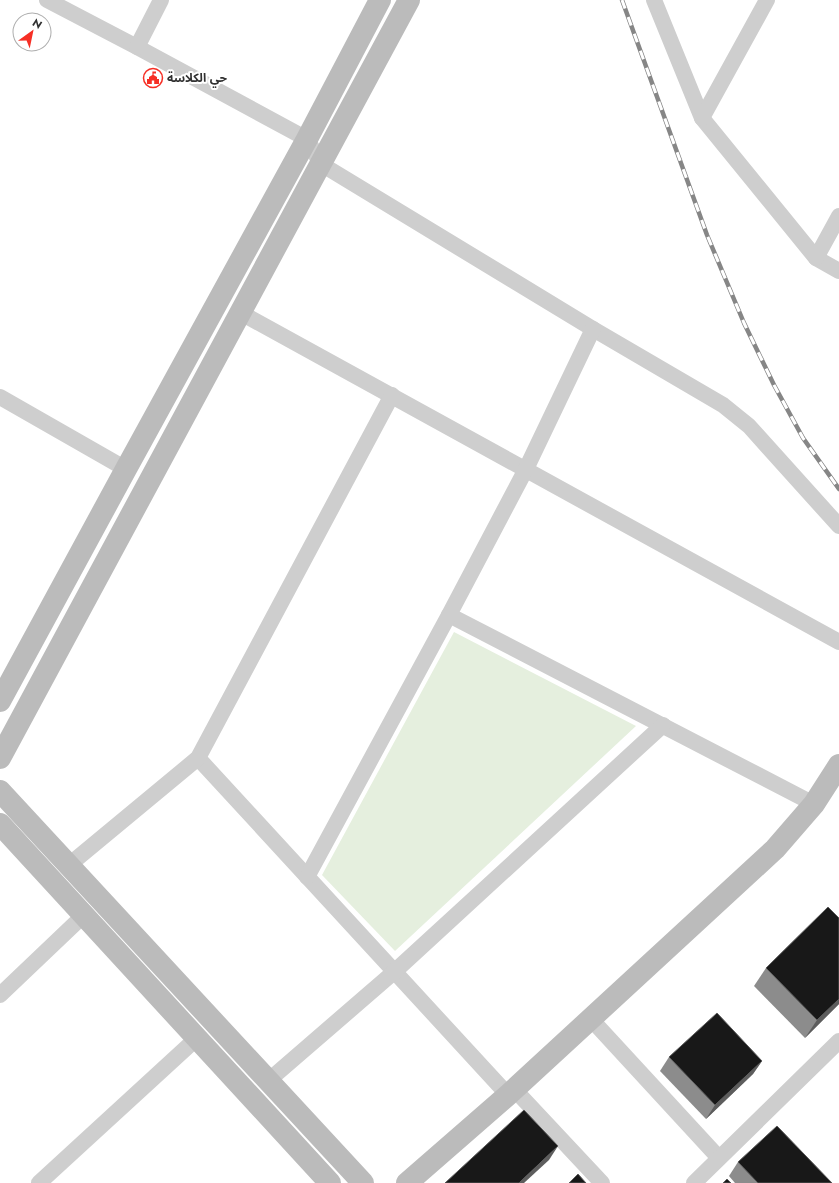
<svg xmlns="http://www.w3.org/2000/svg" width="839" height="1183" font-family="Jost,'Noto Sans Arabic',sans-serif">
<rect width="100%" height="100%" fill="#fff"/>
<path fill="#e5efde" d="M 454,632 L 636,726 L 395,951 L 322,875 Z"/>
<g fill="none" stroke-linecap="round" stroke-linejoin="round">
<g stroke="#cecece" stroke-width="16">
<path d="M 47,0 L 137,47 L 307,139 L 321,164 L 593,329 L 723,405 L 749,426 L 839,526"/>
<path d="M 654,0 L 702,118 L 816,258 L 839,271"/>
<path d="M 137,47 L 161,0"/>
<path d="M 702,118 L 767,0"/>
<path d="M 816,258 L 839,216"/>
<path d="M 241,313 L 839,642"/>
<path d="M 0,397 L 126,469"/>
<path d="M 449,615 L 814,804"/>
<path d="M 198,758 L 508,1095"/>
<path d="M 69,865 L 198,758 L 392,395"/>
<path d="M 307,877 L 449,615 L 526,469 L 593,329"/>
<path d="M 0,995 L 84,915"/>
<path d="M 591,1019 L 719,1158"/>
<path d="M 268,1081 L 394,972 L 663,725"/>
<path d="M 514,1089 L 602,1183"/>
<path d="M 39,1183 L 197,1038"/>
<path d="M 694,1183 L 839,1041"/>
</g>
<g stroke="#bbb" stroke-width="22">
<path d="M 0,701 L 126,469 L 307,139 L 380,0"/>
<path d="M 0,758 L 409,0"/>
<path d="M 0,791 L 363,1183"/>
<path d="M 0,824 L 330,1183"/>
<path d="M 407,1183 L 508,1095 L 775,849 L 814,804 L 839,765"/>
</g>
<defs>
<path id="rail" d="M 622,0 L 707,235 L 744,323 L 774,385 L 803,438 L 839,489"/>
</defs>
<use href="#rail" stroke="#868686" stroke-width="4.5"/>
<use href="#rail" stroke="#fff" stroke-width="3" stroke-dasharray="9" stroke-linecap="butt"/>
</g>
<g fill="#8c8c8c">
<path d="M 766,968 L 839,1004 L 805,1038 L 754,986 Z"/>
<path d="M 669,1057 L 762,1061 L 753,1074 L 706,1119 L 660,1071 Z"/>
<path d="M 738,1162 L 832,1183 L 735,1183 L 729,1176 Z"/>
</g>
<g fill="#5d5d5d">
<path d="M 839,999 L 839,1004 L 805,1038 L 817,1020 Z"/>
<path d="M 762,1061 L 753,1074 L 706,1119 L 715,1105 Z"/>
<path d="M 558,1146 L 549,1160 L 524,1183 L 519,1183 Z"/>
</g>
<g fill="#181818" stroke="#5d5d5d">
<path d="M 828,907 L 839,918 L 839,999 L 817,1020 L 766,968 Z"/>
<path d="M 717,1013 L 762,1061 L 715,1105 L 669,1057 Z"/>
<path d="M 524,1110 L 558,1146 L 519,1183 L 445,1183 Z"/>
<path d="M 777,1126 L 832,1183 L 758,1183 L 738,1162 Z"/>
<path d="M 578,1174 L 586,1183 L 569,1183 Z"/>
<path d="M 727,1179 L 731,1183 L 723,1183 Z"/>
</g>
<defs>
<symbol id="civic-ring" viewBox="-11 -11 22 22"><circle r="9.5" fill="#fff" stroke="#f62f25" stroke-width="1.5"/><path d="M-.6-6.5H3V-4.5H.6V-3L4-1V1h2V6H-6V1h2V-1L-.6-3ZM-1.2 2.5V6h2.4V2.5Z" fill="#f62f25"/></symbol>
</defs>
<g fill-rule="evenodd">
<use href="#civic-ring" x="142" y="67" width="22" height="22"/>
</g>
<g text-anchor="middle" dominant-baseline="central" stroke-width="4" stroke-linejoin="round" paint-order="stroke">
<g font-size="12" font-weight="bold" fill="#313131" stroke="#fff" text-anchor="start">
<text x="167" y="78">حي الكلاسة</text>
</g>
</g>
<g transform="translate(32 32) rotate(33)"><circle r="19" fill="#ffffff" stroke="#adadad"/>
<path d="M0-3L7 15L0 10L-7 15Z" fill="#f62f25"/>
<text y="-6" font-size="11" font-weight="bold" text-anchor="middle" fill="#313131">N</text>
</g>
</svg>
